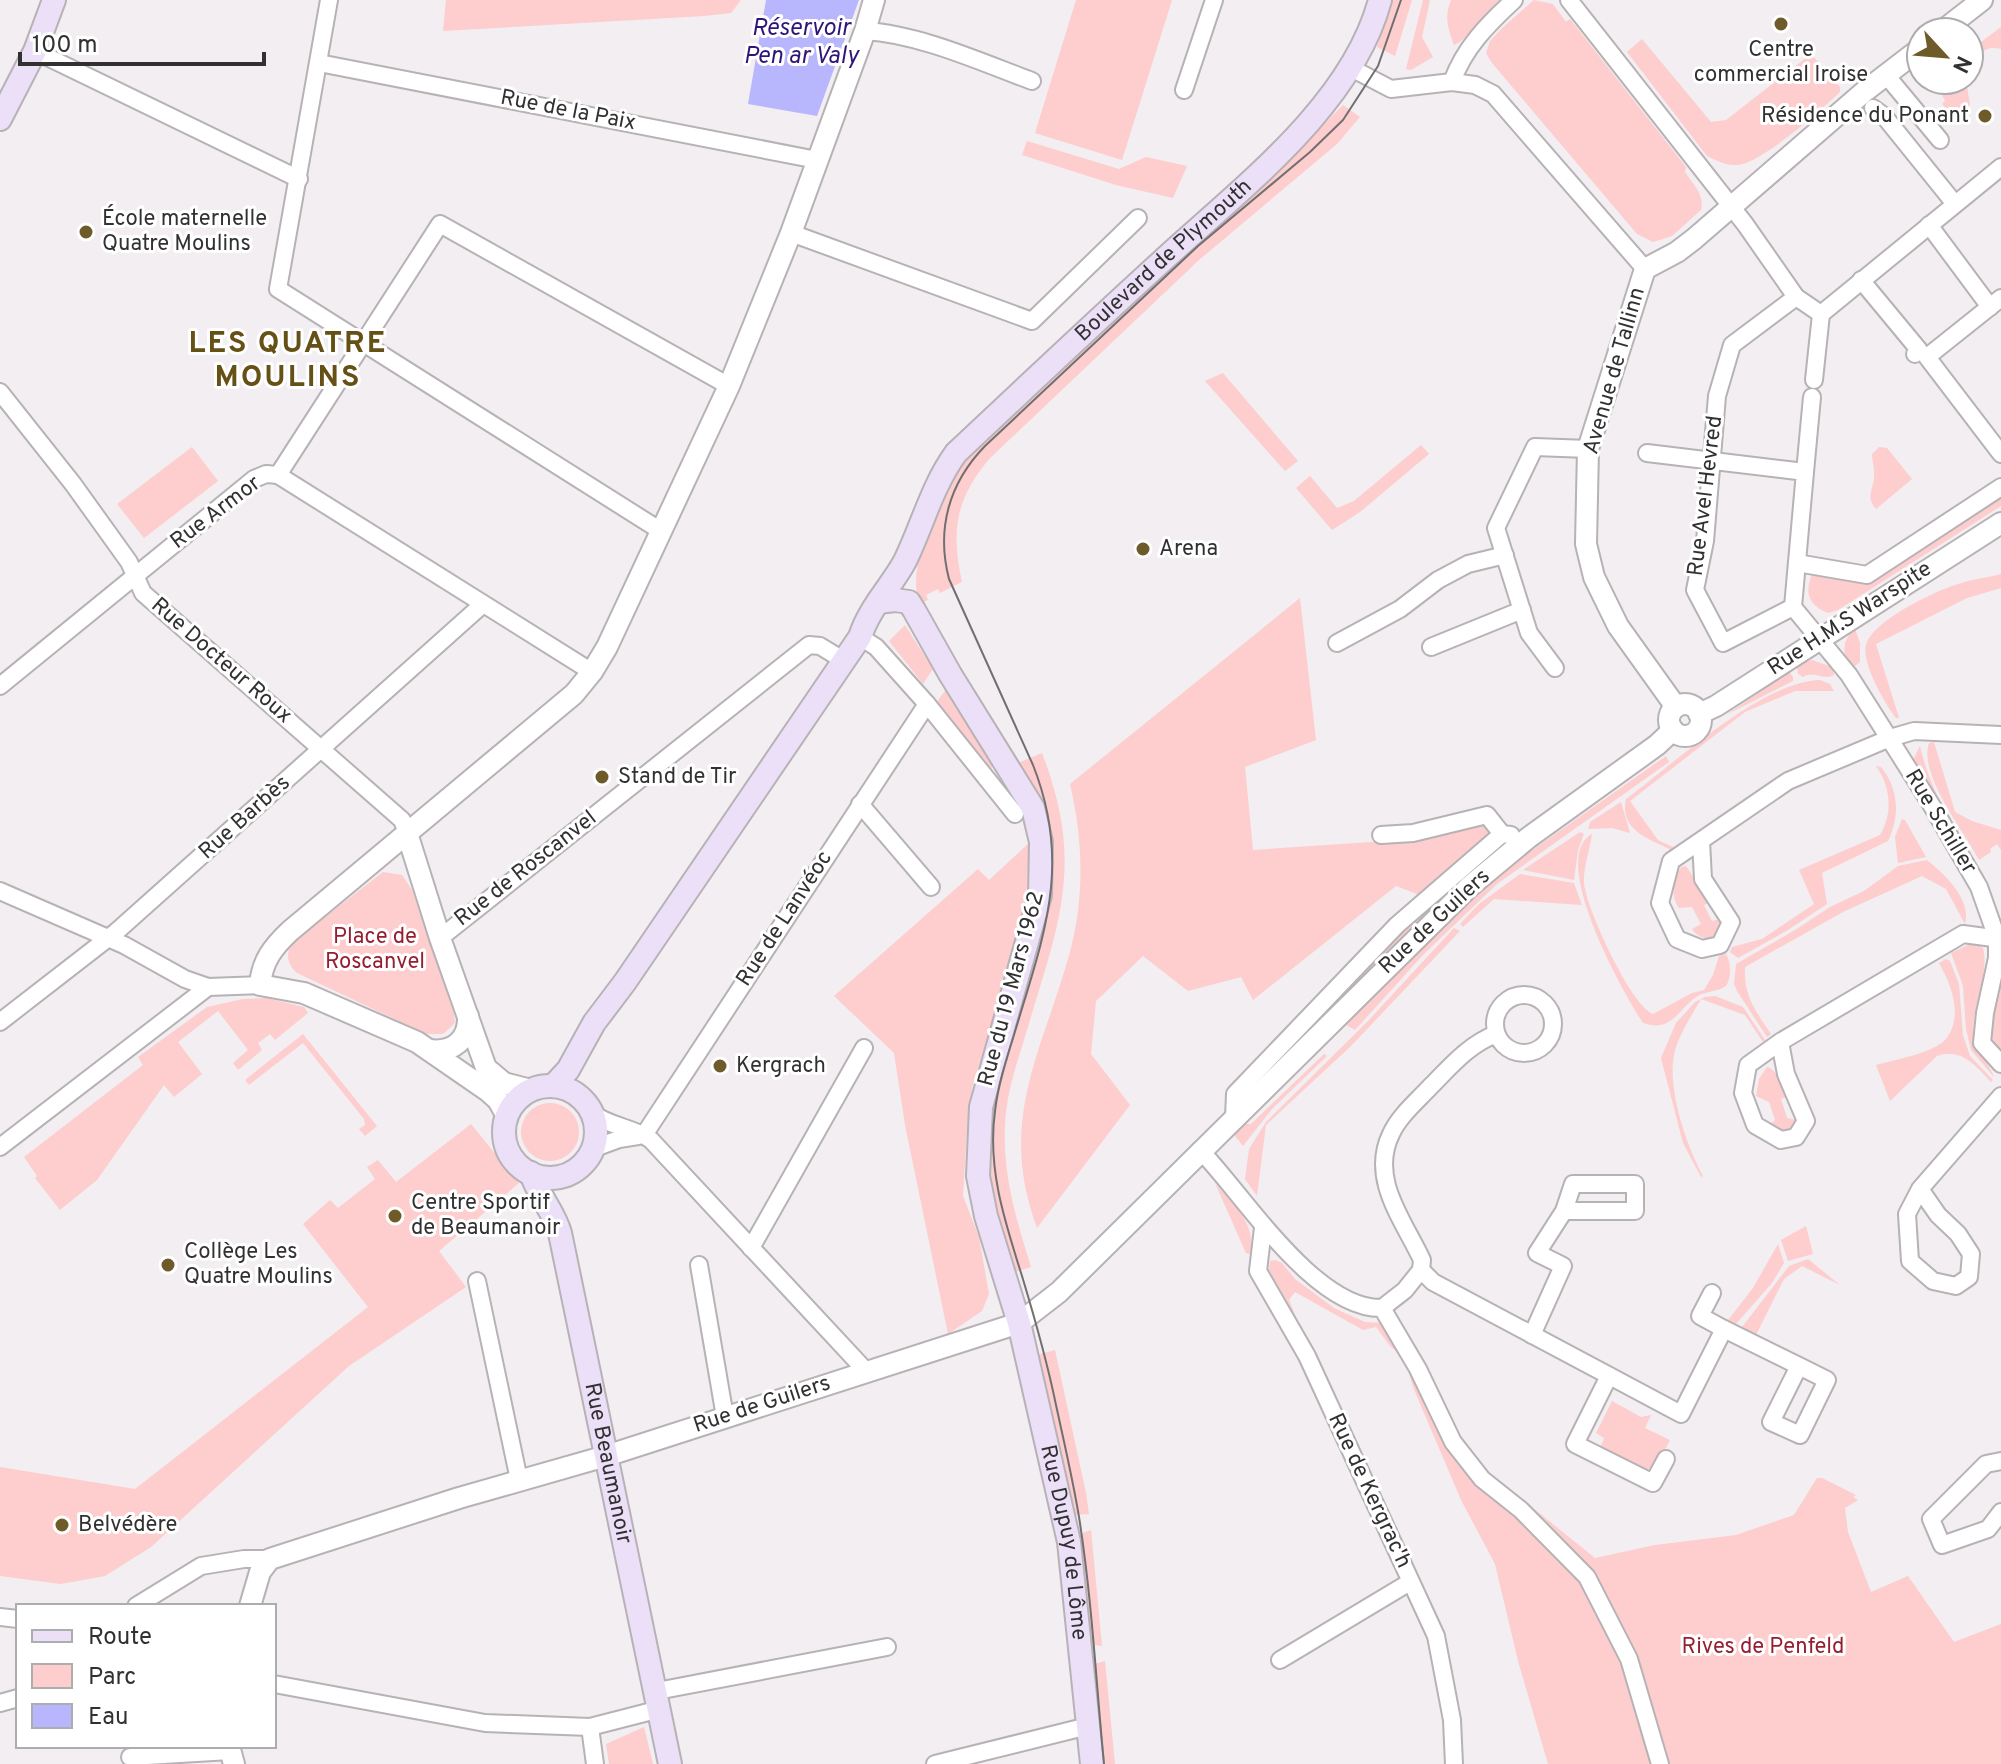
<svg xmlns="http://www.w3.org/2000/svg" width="2001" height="1764" font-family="Overpass,sans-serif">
<rect width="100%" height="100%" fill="#f2eef1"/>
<g fill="#fecdcd">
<path d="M 446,0 L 741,0 L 731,13 L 704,16 L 443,31 Z"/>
<path d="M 1076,0 L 1172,0 L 1122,160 L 1035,133 Z"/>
<path d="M 1390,0 L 1412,0 L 1395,56 L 1377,47 Z"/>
<path d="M 1423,0 L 1430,0 L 1422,37 L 1433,57 L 1411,70 L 1406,69 Z"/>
<path d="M 1451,0 L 1499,0 C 1487,11 1467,41 1454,45 C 1448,29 1444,16 1451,0 Z"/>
<path d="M 1534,0 L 1553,4 L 1566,22 L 1570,19 L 1686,167 L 1685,172 C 1693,184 1705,195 1701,210 L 1672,236 L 1653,242 L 1637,234 L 1492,63 L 1486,53 L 1490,41 L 1500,30 Z"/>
<path d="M 2001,27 L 2001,49 C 1987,45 1978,53 1969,64 L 1969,51 Z"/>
<path d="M 1642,39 L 1711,122 L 1726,120 L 1811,54 L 1840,87 L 1840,92 C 1821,110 1761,164 1737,165 C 1726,166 1716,160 1707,156 L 1627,52 Z"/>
<path d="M 1934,80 L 1966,80 L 1970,105 L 1950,120 L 1944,113 L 1947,110 L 1942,104 L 1945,101 Z"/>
<path d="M 1343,105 L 1360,117 L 1337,144 L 1199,260 L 989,459 C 955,500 951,532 962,582 L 940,593 L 938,589 L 926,595 L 928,600 L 920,603 C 904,570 940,500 955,469 L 1183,249 L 1307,141 Z"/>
<path d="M 1027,141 L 1119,169 L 1146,157 L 1187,166 L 1173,198 L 1116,185 L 1022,155 Z"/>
<path d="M 1223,373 L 1298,461 L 1285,471 L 1205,381 Z"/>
<path d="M 1421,445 L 1429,454 L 1360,512 L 1332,530 L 1296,488 L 1310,476 L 1337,508 L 1354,501 Z"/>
<path d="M 192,447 L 218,481 L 144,538 L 117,504 Z"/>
<path d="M 1879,447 L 1887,448 L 1912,479 L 1876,509 C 1865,496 1874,490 1874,476 C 1875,469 1872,461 1872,454 Z"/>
<path d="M 2001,497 L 2001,506 L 1838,610 L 1828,613 C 1809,605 1804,594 1812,574 L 1868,579 Z"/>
<path d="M 2001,574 L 2001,588 L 1967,598 L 1876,644 L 1899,718 L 1896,718 C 1885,704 1861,662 1866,645 C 1873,621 1930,594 1952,586 C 1968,580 1985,578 2001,574 Z"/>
<path d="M 1300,598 L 1316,740 L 1245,767 L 1253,850 L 1401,840 L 1483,819 L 1494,838 L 1422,896 L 1396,886 L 1253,1000 L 1241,977 L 1188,991 L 1143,956 L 1096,1001 L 1091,1054 L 1130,1105 L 1037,1228 C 997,1120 1042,1053 1070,952 C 1085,895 1083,840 1070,784 Z"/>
<path d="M 905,625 L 933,669 L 923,684 L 889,641 Z"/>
<path d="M 1855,629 L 1860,643 L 1860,662 L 1851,669 C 1842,654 1841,641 1855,629 Z"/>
<path d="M 1812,660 L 1832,667 L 1834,675 C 1823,681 1814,670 1803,677 L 1798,674 L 1797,665 Z"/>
<path d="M 1789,672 L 1793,677 L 1793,681 L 1726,715 Z"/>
<path d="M 1820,680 L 1830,684 L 1834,691 L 1795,691 L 1745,712 L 1630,801 L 1658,840 L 1675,848 L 1671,850 C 1650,839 1619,831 1626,799 C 1674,764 1760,682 1820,680 Z"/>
<path d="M 946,689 L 994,764 L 991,768 L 937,702 Z"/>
<path d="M 1934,742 L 1955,812 L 1972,821 L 2001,830 L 2001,850 L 1997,844 L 1990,849 L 1991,852 L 1979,860 C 1964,831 1918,774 1929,743 Z"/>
<path d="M 1920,746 C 1930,791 1958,837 1984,875 L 1979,876 L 1916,770 L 1914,758 Z"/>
<path d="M 1042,753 C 1085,864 1059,923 1027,1030 C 1019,1057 1009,1084 1006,1112 C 1000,1166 1015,1216 1031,1267 L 1008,1274 L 990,1213 L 983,1134 L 1045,886 L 1013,765 Z"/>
<path d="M 1666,756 L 1669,762 L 1497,884 L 1423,955 L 1355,1030 L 1344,1024 L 1487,882 Z"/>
<path d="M 1876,766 L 1881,767 C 1899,789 1900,816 1888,841 L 1822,873 L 1827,904 L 1788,930 L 1738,958 L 1730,952 L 1732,947 L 1762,939 L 1814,904 L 1799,870 L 1880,835 C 1893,813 1891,787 1876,766 Z"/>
<path d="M 1621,802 L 1630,833 L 1612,828 L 1588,829 L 1590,822 Z"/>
<path d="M 1902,819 L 1905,820 L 1926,857 L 1898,863 L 1895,837 Z"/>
<path d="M 1580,832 L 1584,834 L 1578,850 L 1574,880 L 1523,870 Z"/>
<path d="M 1592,834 C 1590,849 1583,868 1584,883 C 1586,908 1631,1006 1653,1014 L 1692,993 L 1704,990 L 1713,975 L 1719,956 L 1726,954 C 1731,963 1732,976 1726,986 C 1717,992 1705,991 1696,997 C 1678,1010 1671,1033 1643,1023 C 1624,994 1547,858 1592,834 Z"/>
<path d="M 1029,843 L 1026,909 L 972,1088 L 967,1131 L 963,1196 L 979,1237 L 989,1294 L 982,1311 L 948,1334 L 905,1125 L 894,1053 L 834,996 L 978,869 L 989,880 Z"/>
<path d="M 1927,860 C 1944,874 1972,899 1965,924 L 1946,889 L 1922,876 L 1843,912 L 1745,967 C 1743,995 1756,1012 1771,1034 L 1767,1037 L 1737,991 L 1734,984 L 1736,964 L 1795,930 L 1830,907 L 1864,891 L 1898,866 Z"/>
<path d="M 1479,864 L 1348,991 L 1344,993 L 1414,916 Z"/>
<path d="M 1686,866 L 1710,902 L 1704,905 L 1712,921 L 1720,919 L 1725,926 L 1713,939 C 1705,939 1696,936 1692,929 L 1701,924 L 1692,907 L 1679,908 C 1670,895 1673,880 1681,867 Z"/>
<path d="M 383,872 L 402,875 L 412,890 L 454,1014 L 455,1023 L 443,1034 L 426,1034 L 297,973 C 287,964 285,953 293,942 Z"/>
<path d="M 1520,874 L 1574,883 L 1582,905 L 1494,899 L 1463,927 L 1460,924 L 1479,904 Z"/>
<path d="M 1454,928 L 1460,931 L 1351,1046 L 1266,1125 L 1257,1196 L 1245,1179 L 1249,1149 L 1266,1122 L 1369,1020 Z"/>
<path d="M 1974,942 L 1983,948 C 1990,974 1970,1009 1974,1038 C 1976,1054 1989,1062 1994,1077 L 1971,1050 L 1966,1029 L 1963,986 L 1951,953 Z"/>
<path d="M 1946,959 L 1950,961 L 1959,984 L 1963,1035 L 1970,1056 L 1993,1080 L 1991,1082 C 1976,1066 1961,1047 1937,1056 L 1890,1101 L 1876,1065 C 1894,1060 1934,1053 1946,1039 C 1964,1016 1951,984 1939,963 Z"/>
<path d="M 2001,971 L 2001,1054 L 1989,1033 Z"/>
<path d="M 1715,996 L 1743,1007 L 1765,1040 L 1763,1042 L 1745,1015 L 1701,999 C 1692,1015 1677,1037 1674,1055 C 1667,1089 1687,1147 1703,1176 L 1701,1177 L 1683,1143 L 1661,1058 L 1676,1023 L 1695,1002 L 1705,997 Z"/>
<path d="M 266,998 L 304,1007 L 308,1013 L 275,1040 L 270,1034 L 258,1043 L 262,1050 L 238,1070 L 233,1063 L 248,1050 L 218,1011 L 178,1042 L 202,1074 L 174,1097 L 164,1085 L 97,1180 L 60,1210 L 35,1178 L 37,1176 L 24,1157 L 143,1065 L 138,1057 L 207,1007 L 243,999 Z"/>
<path d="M 303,1034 L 377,1126 L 365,1136 L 359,1129 L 365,1125 L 364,1119 L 303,1043 L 249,1085 L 245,1080 Z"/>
<path d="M 1324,1054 L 1327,1056 L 1272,1109 L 1243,1146 L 1232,1132 L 1240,1124 L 1251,1124 Z"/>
<path d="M 1767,1067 C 1775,1068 1787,1088 1786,1097 L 1781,1099 L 1787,1118 L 1797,1120 L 1791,1137 L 1770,1125 L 1775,1120 L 1769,1102 L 1756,1096 L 1759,1079 Z"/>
<circle cx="550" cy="1132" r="29"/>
<path d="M 471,1124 L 519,1183 L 439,1251 L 466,1287 L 349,1366 L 151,1547 L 105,1576 L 61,1584 L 0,1576 L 0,1467 L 135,1489 L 368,1307 L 303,1224 L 330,1200 L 338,1208 L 375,1179 L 367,1167 L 378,1160 L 396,1182 Z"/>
<path d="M 1215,1183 C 1233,1205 1257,1223 1250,1254 L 1246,1253 Z"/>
<path d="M 1806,1226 L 1813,1254 L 1788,1261 L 1781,1240 Z"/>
<path d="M 1778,1244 L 1784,1263 L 1772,1283 L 1736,1324 L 1728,1320 L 1753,1288 Z"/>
<path d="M 1808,1259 L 1840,1285 L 1802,1266 L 1784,1279 L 1756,1335 L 1742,1327 L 1789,1266 Z"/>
<path d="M 1270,1261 L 1275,1260 L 1282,1263 L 1295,1279 L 1334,1308 L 1365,1322 L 1383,1323 L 1416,1354 L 1472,1459 L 1595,1558 L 1655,1545 L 1736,1535 L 1794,1515 L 1817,1478 L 1822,1478 L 1856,1495 L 1853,1497 L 1858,1500 L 1845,1508 L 1848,1532 L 1871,1592 L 1908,1576 L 1954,1642 L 2001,1624 L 2001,1764 L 1548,1764 L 1518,1661 L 1495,1564 L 1461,1500 L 1413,1387 L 1405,1359 L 1390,1346 L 1376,1327 L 1363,1330 L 1295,1292 L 1289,1300 L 1296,1317 L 1269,1270 Z"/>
<path d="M 1055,1350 L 1086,1493 L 1089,1514 L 1074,1515 L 1036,1355 Z"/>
<path d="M 1612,1401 L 1641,1417 L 1651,1415 L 1645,1428 L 1670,1440 L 1655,1468 L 1646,1469 L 1601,1446 L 1604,1438 L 1596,1433 Z"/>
<path d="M 1091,1530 L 1102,1646 L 1094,1645 L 1087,1637 L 1077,1535 Z"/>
<path d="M 1105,1661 L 1115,1764 L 1097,1764 L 1091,1665 Z"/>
<path d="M 644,1727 L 653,1764 L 609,1764 L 606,1744 Z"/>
</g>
<path fill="#b8b7fd" d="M 766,0 L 859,0 L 817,116 L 748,104 Z"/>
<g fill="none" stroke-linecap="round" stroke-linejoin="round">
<defs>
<g id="minor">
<path d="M 329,0 L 278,289 L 661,531"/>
<path d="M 1569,0 L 1745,224 L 1796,297 L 1821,314 L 2001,167"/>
<path d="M 865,31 C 919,34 981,62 1032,81"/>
<path d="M 35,51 L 299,179"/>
<path d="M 319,63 L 817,160"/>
<path d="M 1351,68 L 1391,89 L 1452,82 L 1475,85 L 1493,94 L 1645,269"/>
<path d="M 1886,75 L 1940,140"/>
<path d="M 1452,82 C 1464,48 1488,24 1514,0"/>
<path d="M 1184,90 L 1214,0"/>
<path d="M 1873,108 L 1884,116 L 1955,204"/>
<path d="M 1929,225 L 1990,307"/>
<path d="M 791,233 L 1032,321 L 1138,218"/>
<path d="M 1861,280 L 1919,350 L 1915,354"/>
<path d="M 2001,298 L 1927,357 L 2001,454"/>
<path d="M 1814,380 L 1821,314"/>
<path d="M 0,392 L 73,484 L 129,562 L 143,593 L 402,820 L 407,833"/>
<path d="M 1647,453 L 1805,472 L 1793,607 L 1849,675 L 1932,806 L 1979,887 L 1997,938 L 1997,958 L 1985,1013 L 1982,1043 L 2001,1064"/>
<path d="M 1805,472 L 1812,397"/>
<path d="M 278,475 L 592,672"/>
<path d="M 1797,563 L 1867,575 L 2001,487"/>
<path d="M 1793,607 L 1723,643 L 1695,590 L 1705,541 L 1717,396 L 1732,345 L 1796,297"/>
<path d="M 860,637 L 876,647 L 927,704 L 1015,814"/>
<path d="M 1337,643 L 1400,609 L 1438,580 L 1468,564 L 1505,555"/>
<path d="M 1431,647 L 1522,610"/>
<path d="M 1555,668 L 1529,633 L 1496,528 L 1535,447 L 1588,449"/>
<path d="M 0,686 L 254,479 L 266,474 L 278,475 L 440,224 L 729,386"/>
<path d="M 860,804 L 931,887"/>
<path d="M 1381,835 L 1413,833 L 1487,815 L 1502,834 L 1511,835"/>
<path d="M 1701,841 L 1703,879 L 1731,922 L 1720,945 L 1702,949 L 1677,939 L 1660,903 L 1671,861 L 1788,781 L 1890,738 L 1914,731 L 2001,735"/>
<path d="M 0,891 L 124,945 L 185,979 L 208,987 L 260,985"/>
<path d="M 440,938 L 809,645 L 820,646 L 843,660"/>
<circle cx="1524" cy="1024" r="29"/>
<path d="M 0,1022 L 116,932 L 482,605"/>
<path d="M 1780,1042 L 1786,1074 L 1806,1121 L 1796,1137 L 1781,1140 L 1755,1125 L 1743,1093 L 1748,1065 L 1780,1042 L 1963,934 L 2001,939"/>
<path d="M 592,1113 C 610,1127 633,1127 651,1140 L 866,1371"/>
<path d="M 1234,1117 L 1235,1094 L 1397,925 L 1502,834"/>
<path d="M 644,1135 L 927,704"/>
<path d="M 0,1147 L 208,987"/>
<path d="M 592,1149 L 619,1139 L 638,1136"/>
<path d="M 1200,1150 C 1243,1194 1315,1310 1382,1308 L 1418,1369 L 1453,1442 L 1482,1479 L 1521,1510 L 1587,1577 L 1629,1659 L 1660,1764"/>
<path d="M 1920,1189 L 1938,1215 L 1958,1234 L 1971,1254 L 1969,1277 L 1956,1286 L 1933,1281 L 1910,1261 L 1907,1214 L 1920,1189 L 2001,1096"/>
<path d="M 1263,1228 L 1258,1271 L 1307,1356 L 1436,1636 L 1452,1720 L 1454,1764"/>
<path d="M 751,1248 L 864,1048"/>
<path d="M 699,1265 L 725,1417"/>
<path d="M 1421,1270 L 1433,1282 L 1681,1414 L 1724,1329 L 1799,1366 L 1771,1422 L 1800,1435 L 1827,1380 L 1799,1366"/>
<path d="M 1421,1270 L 1422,1260 C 1404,1221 1369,1179 1391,1134 C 1399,1116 1417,1101 1430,1087 C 1451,1066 1468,1045 1496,1034"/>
<path d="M 477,1281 L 519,1480"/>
<path d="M 1712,1293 L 1700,1316 L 1724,1329"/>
<path d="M 1382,1308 L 1405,1290 L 1421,1270"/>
<path d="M 1532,1335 L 1563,1266 L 1537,1253 L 1564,1211 L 1573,1184 L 1635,1184 L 1635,1211 L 1564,1211"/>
<path d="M 1609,1376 L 1575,1444 L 1653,1483 L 1666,1459"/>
<path d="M 2001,1461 L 1986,1464 L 1931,1519 L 1942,1545 L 1988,1529 L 2001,1512"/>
<path d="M 136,1606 L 201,1566 L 244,1559 L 270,1559"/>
<path d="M 0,1617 L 18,1619"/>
<path d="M 1280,1660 L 1410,1582"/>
<path d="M 274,1684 L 485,1723 L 590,1727 L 660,1709"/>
<path d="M 657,1691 L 887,1647"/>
<path d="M 0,1703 L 18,1698"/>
<path d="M 590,1727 L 595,1764"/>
<path d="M 130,1757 L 230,1751"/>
<path d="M 935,1764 L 1088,1726"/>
</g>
<g id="tertiary">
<path d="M 1941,32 L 1982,0"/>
<circle cx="1685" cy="720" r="16"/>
<path d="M 1676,707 L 1618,626 L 1594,577 L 1586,544 L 1588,449 L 1645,269 L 1677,252 L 1694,239 L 1865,91 L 1921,48"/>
<path d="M 1699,714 L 1716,706 L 2001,523"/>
<path d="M 407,833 L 440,938 L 486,1068 L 504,1083 L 531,1090"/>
<path d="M 429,1050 C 453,1053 469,1040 468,1016"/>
<path d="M 507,1116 L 498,1100 L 488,1091 L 417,1042 L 304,993 L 260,985 C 262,961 273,947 290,931 L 574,694 L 592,672 L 607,647 L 729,386 L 791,233 L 865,31 L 874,0"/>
<path d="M 250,1606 L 260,1572 L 270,1559 L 459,1498 L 606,1456 L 1019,1323 L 1059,1292 L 1469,887 L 1528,838 L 1657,745 L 1673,730"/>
<path d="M 229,1746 L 234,1764"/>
</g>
<g id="secondary">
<path d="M 0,119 L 35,51 L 54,0"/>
<path id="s1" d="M 878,602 L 895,600 L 909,602 L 914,610 L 950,674 L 1033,808 L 1041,842 L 1040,895 L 981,1107 L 978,1176 L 986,1216 L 1019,1323 L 1069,1542 L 1092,1764"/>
<path id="s2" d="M 553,1086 L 568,1070 L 594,1023 L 625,982 L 860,637 C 869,608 891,587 905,561 C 923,524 932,486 956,453 C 1024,389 1092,325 1161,262 C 1239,190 1352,106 1380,0"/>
<circle cx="550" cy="1132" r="46"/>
<path id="s3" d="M 531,1173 C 538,1195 554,1212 560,1233 L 670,1764"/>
</g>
</defs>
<use href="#minor" stroke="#b6b2b5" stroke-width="20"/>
<use href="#tertiary" stroke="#b6b2b5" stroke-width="24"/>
<use href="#secondary" stroke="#b6b2b5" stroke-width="26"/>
<use href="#minor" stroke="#fff" stroke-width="16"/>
<use href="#tertiary" stroke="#fff" stroke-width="20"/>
<use href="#secondary" stroke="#ece0f8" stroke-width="22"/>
<path stroke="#716f71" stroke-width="2" d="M 1104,1764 C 1096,1682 1092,1599 1079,1517 C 1073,1480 1064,1442 1056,1405 C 1047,1361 1035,1319 1022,1276 C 1005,1222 987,1169 995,1111 C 998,1085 1006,1060 1014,1035 C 1043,937 1073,866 1033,765 L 949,579 C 936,529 949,483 985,446 L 1198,246 L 1310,152 L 1343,120 L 1378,66 L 1401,0"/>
</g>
<g fill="#6e5b29" stroke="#fff" stroke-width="3">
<circle cx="1781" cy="24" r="8"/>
<circle cx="1985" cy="116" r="8"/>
<circle cx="86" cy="232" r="8"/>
<circle cx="1143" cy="549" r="8"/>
<circle cx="602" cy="777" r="8"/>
<circle cx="720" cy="1066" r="8"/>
<circle cx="395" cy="1216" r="8"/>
<circle cx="168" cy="1265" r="8"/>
<circle cx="62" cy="1525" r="8"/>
</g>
<g text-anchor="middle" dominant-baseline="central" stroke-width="6" stroke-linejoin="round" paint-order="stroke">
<g font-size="22" fill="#323132" stroke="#fff" text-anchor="start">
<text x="1781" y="50" text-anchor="middle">Centre<tspan x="1781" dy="25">commercial Iroise</tspan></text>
<text x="1969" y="116" text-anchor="end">Résidence du Ponant</text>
<text x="102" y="219">École maternelle<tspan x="102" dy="25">Quatre Moulins</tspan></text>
<text x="1159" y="549">Arena</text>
<text x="618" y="777">Stand de Tir</text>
<text x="736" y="1066">Kergrach</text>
<text x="411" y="1203">Centre Sportif<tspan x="411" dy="25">de Beaumanoir</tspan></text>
<text x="184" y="1252">Collège Les<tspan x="184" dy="25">Quatre Moulins</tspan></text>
<text x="78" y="1525">Belvédère</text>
</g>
<g font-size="22" fill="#323132" stroke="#fff">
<text transform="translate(568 111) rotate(11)">Rue de la Paix</text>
<text stroke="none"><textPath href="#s2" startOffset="1036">Boulevard de Plymouth</textPath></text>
<text transform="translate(1615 371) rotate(-74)">Avenue de Tallinn</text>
<text transform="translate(1706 496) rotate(-83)">Rue Avel Hevred</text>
<text transform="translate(216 513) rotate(-37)">Rue Armor</text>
<text transform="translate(1850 619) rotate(-33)">Rue H.M.S Warspite</text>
<text transform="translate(221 661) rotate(41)">Rue Docteur Roux</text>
<text transform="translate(245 818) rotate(-42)">Rue Barbès</text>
<text transform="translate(1940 822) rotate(59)">Rue Schiller</text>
<text transform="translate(526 869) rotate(-38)">Rue de Roscanvel</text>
<text transform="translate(785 919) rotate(-57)">Rue de Lanvéoc</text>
<text transform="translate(1435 922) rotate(-43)">Rue de Guilers</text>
<text transform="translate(1012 989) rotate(-75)">Rue du 19 Mars 1962</text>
<text transform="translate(762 1405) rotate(-18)">Rue de Guilers</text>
<text stroke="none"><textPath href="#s3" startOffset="302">Rue Beaumanoir</textPath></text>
<text transform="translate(1369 1491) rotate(65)">Rue de Kergrac'h</text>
<text stroke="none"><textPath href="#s1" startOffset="1026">Rue Dupuy de Lôme</textPath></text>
</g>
<g font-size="22" fill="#951e31" stroke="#fff">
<text x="375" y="937">Place de<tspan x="375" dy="25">Roscanvel</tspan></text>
<text x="1763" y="1647">Rives de Penfeld</text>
</g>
<g font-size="24" font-style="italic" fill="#2e1577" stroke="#fff">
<text x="801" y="29">Réservoir<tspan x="801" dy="28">Pen ar Valy</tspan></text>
</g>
<g font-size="30" font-weight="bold" letter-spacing="2" fill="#655015" stroke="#fff">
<text x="288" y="344">LES QUATRE<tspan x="288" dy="34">MOULINS</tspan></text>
</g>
</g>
<rect x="16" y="1604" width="260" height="144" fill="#ffffff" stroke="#adadad" stroke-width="2"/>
<rect x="32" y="1630" width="40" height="12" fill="#ece0f8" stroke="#adadad" stroke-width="2"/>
<text x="88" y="1644" font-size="24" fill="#323132">Route</text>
<rect x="32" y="1664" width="40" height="24" fill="#fecdcd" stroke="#adadad" stroke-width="2"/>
<text x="88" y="1684" font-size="24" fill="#323132">Parc</text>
<rect x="32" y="1704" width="40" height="24" fill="#b8b7fd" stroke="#adadad" stroke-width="2"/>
<text x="88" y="1724" font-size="24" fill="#323132">Eau</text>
<g transform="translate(1945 56) rotate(116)"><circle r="38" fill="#ffffff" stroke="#adadad" stroke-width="2"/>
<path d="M0-6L14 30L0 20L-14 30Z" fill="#6e5b29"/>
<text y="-12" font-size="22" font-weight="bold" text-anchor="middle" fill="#323132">N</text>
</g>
<path d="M20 52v12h244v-12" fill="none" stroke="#323132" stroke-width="4"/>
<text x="32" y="52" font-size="24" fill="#323132" stroke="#ffffff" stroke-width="6" paint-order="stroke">100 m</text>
</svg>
